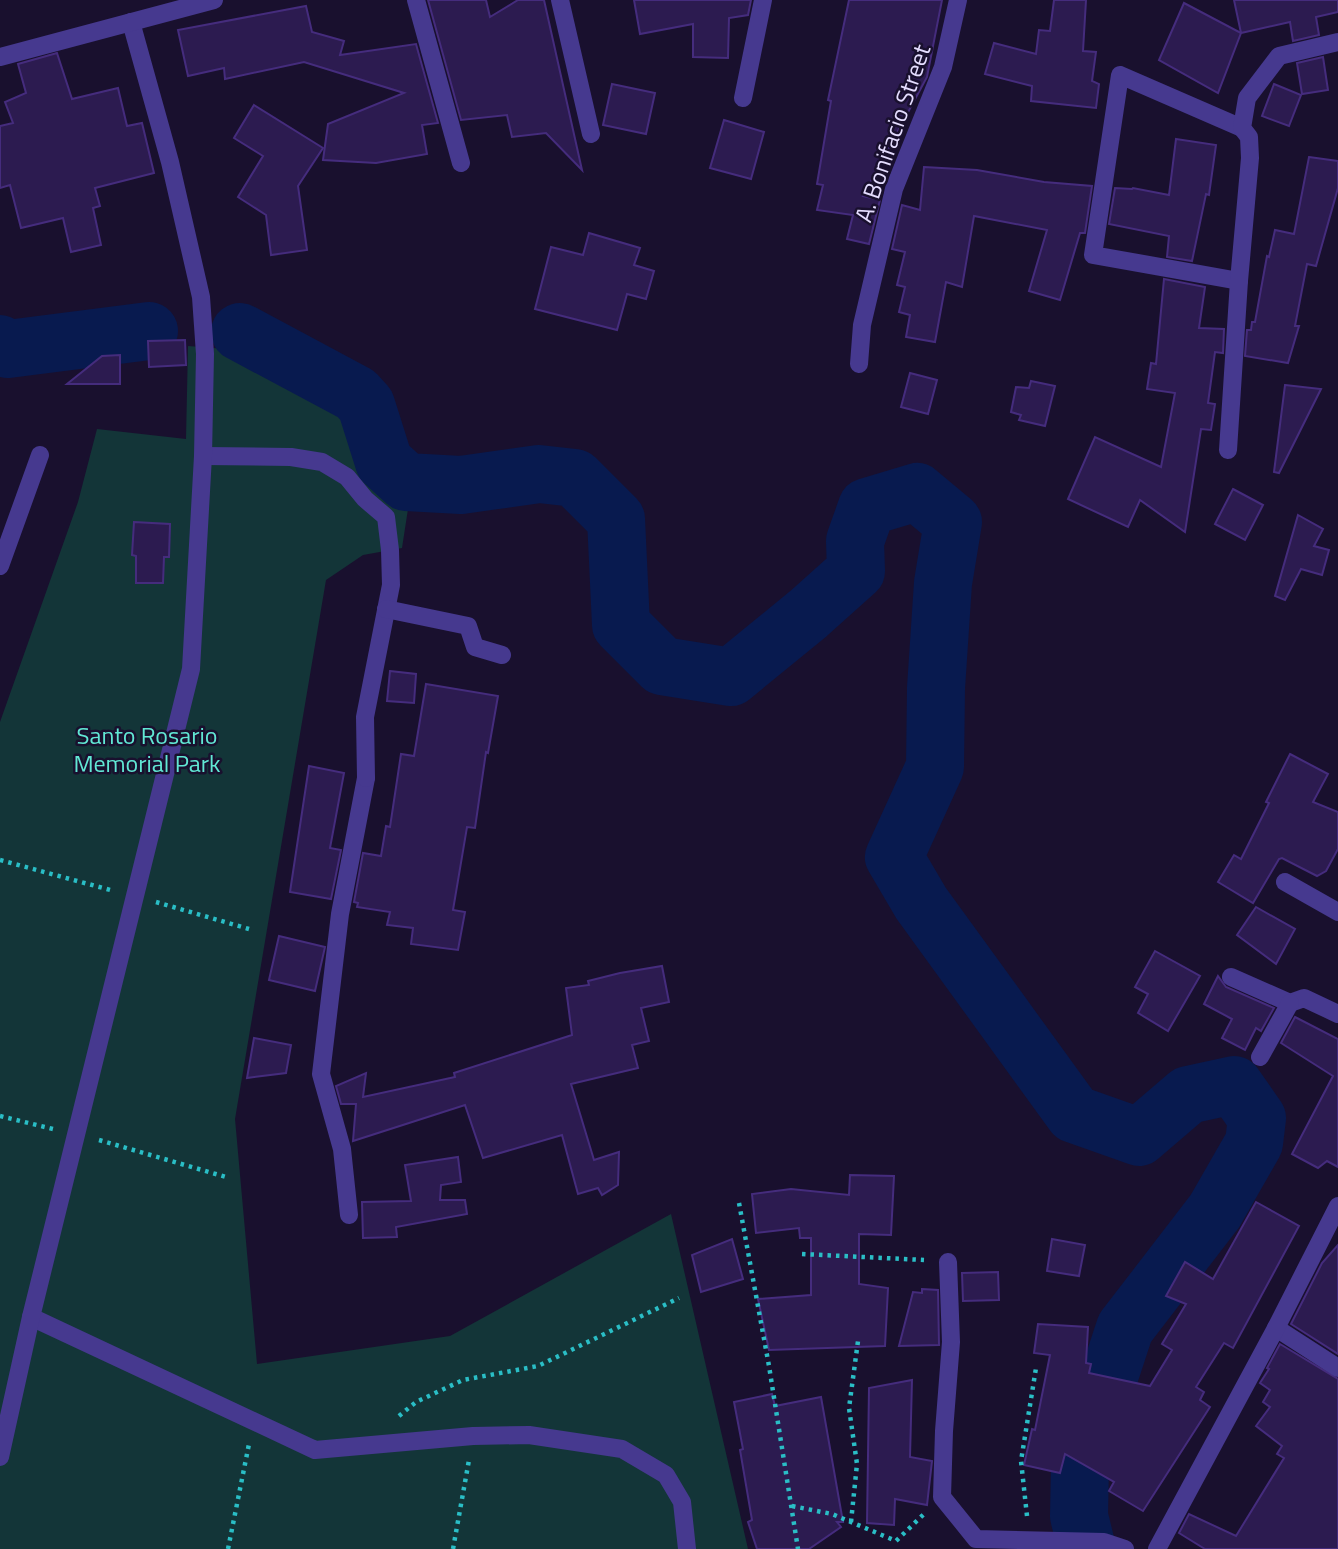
<svg xmlns="http://www.w3.org/2000/svg" width="1338" height="1549" font-family="'Titillium Web',sans-serif">
<rect width="100%" height="100%" fill="#19102e"/>
<path fill="#133538" d="M 188,346 L 226,349 L 353,417 L 375,485 L 408,509 L 402,548 L 363,555 L 326,580 L 235,1119 L 257,1364 L 450,1336 L 671,1214 L 748,1549 L 0,1549 L 0,722 L 78,502 L 97,429 L 186,439 Z"/>
<g fill="none" stroke-linecap="round" stroke-linejoin="round">
<g stroke="#081a4f" stroke-width="58">
<path d="M 240,332 L 356,394 L 366,405 L 384,462 L 406,482 L 461,485 L 539,474 L 575,478 L 616,519 L 621,625 L 662,666 L 731,677 L 808,614 L 856,571 L 855,541 L 867,507 L 917,492 L 953,522 L 943,583 L 936,688 L 935,767 L 894,857 L 921,903 L 1074,1114 L 1139,1137 L 1188,1095 L 1234,1085 L 1257,1118 L 1254,1143 L 1215,1211 L 1125,1328 L 1080,1465 L 1079,1516 L 1087,1549"/>
<path d="M 0,344 L 8,349 L 149,331"/>
</g>
</g>
<g fill="#2c1b50" stroke="#452c7d" stroke-width="2">
<path d="M 428,0 L 486,0 L 490,17 L 518,0 L 544,0 L 582,170 L 546,133 L 512,137 L 507,115 L 461,120 Z"/>
<path d="M 634,0 L 751,0 L 748,15 L 729,18 L 728,58 L 693,57 L 693,24 L 640,34 Z"/>
<path d="M 849,0 L 942,0 L 927,77 L 863,196 L 880,200 L 869,244 L 847,239 L 853,215 L 817,210 L 823,185 L 817,184 L 831,101 L 828,100 Z"/>
<path d="M 1054,0 L 1086,0 L 1083,51 L 1096,52 L 1092,81 L 1099,84 L 1096,108 L 1031,101 L 1032,86 L 985,74 L 994,43 L 1036,54 L 1039,30 L 1050,31 Z"/>
<path d="M 1234,0 L 1338,0 L 1338,12 L 1316,17 L 1319,35 L 1293,41 L 1290,22 L 1241,33 Z"/>
<path d="M 1184,3 L 1241,33 L 1218,93 L 1159,60 Z"/>
<path d="M 306,6 L 312,32 L 344,41 L 340,55 L 416,44 L 438,123 L 422,125 L 427,154 L 376,163 L 323,160 L 328,124 L 404,93 L 304,62 L 225,79 L 224,68 L 188,76 L 178,30 Z"/>
<path d="M 57,53 L 72,99 L 118,88 L 127,126 L 142,123 L 154,173 L 95,188 L 100,206 L 93,208 L 101,245 L 71,252 L 63,218 L 21,228 L 10,185 L 0,188 L 0,126 L 13,123 L 5,102 L 26,93 L 18,64 Z"/>
<path d="M 1323,57 L 1328,90 L 1302,94 L 1297,63 Z"/>
<path d="M 612,84 L 655,93 L 646,134 L 603,125 Z"/>
<path d="M 1274,84 L 1301,95 L 1289,126 L 1262,116 Z"/>
<path d="M 254,105 L 323,148 L 298,186 L 307,250 L 271,255 L 266,215 L 238,197 L 263,156 L 234,138 Z"/>
<path d="M 724,120 L 764,132 L 751,179 L 710,168 Z"/>
<path d="M 1176,139 L 1216,145 L 1209,195 L 1206,194 L 1192,261 L 1167,257 L 1169,236 L 1109,224 L 1115,188 L 1132,189 L 1133,188 L 1169,195 Z"/>
<path d="M 1309,157 L 1338,161 L 1338,188 L 1316,266 L 1307,264 L 1295,326 L 1299,326 L 1288,363 L 1245,356 L 1247,330 L 1251,330 L 1252,322 L 1255,322 L 1267,256 L 1269,257 L 1275,230 L 1294,234 Z"/>
<path d="M 924,167 L 977,170 L 1044,182 L 1092,186 L 1085,233 L 1080,233 L 1060,300 L 1029,291 L 1047,230 L 974,216 L 962,287 L 946,282 L 935,342 L 906,337 L 910,315 L 899,312 L 905,287 L 897,285 L 905,252 L 892,249 L 902,205 L 920,210 Z"/>
<path d="M 589,233 L 640,248 L 634,265 L 654,271 L 646,299 L 627,294 L 617,330 L 535,309 L 551,247 L 583,255 Z"/>
<path d="M 1164,279 L 1205,287 L 1199,328 L 1224,329 L 1223,353 L 1215,352 L 1208,403 L 1215,404 L 1211,430 L 1201,429 L 1185,532 L 1140,500 L 1128,527 L 1068,499 L 1095,437 L 1161,467 L 1175,393 L 1147,389 L 1151,363 L 1156,364 Z"/>
<path d="M 185,340 L 186,365 L 149,367 L 148,341 Z"/>
<path d="M 120,355 L 120,384 L 67,384 L 102,356 Z"/>
<path d="M 910,373 L 937,380 L 928,414 L 901,407 Z"/>
<path d="M 1031,381 L 1055,386 L 1045,426 L 1019,420 L 1021,415 L 1011,412 L 1016,387 L 1029,388 Z"/>
<path d="M 1285,385 L 1321,389 L 1279,473 L 1274,472 Z"/>
<path d="M 1233,489 L 1263,505 L 1245,540 L 1215,524 Z"/>
<path d="M 1298,515 L 1323,529 L 1314,546 L 1329,550 L 1322,575 L 1301,569 L 1285,600 L 1275,596 Z"/>
<path d="M 134,522 L 170,524 L 169,557 L 164,557 L 163,583 L 136,583 L 136,556 L 132,555 Z"/>
<path d="M 390,671 L 416,674 L 414,703 L 387,701 Z"/>
<path d="M 426,684 L 498,696 L 488,753 L 486,752 L 475,828 L 467,827 L 453,910 L 465,912 L 458,950 L 411,944 L 413,928 L 387,925 L 390,912 L 357,907 L 358,903 L 354,902 L 363,853 L 381,856 L 386,826 L 390,827 L 401,754 L 414,756 Z"/>
<path d="M 1290,754 L 1328,774 L 1313,802 L 1338,812 L 1338,849 L 1326,871 L 1317,876 L 1282,858 L 1279,859 L 1253,903 L 1218,882 L 1234,855 L 1241,859 L 1269,803 L 1266,802 Z"/>
<path d="M 309,766 L 344,773 L 330,848 L 341,850 L 331,899 L 290,892 Z"/>
<path d="M 1256,907 L 1295,929 L 1276,964 L 1237,935 Z"/>
<path d="M 279,936 L 325,947 L 315,991 L 269,980 Z"/>
<path d="M 1155,951 L 1200,976 L 1168,1031 L 1138,1013 L 1148,994 L 1135,987 Z"/>
<path d="M 662,966 L 669,1002 L 641,1008 L 649,1041 L 632,1045 L 638,1068 L 571,1084 L 594,1160 L 619,1152 L 618,1185 L 602,1195 L 598,1188 L 578,1194 L 562,1135 L 483,1158 L 465,1105 L 353,1141 L 356,1104 L 341,1104 L 336,1086 L 366,1073 L 363,1097 L 455,1077 L 454,1073 L 572,1035 L 566,988 L 589,985 L 588,981 L 620,973 Z"/>
<path d="M 1218,976 L 1226,987 L 1274,1008 L 1261,1031 L 1256,1028 L 1245,1050 L 1222,1038 L 1232,1019 L 1204,1004 Z"/>
<path d="M 1295,1017 L 1338,1039 L 1338,1167 L 1327,1161 L 1318,1168 L 1292,1154 L 1333,1076 L 1281,1043 Z"/>
<path d="M 254,1038 L 291,1045 L 286,1073 L 247,1078 Z"/>
<path d="M 458,1157 L 461,1182 L 441,1185 L 440,1200 L 465,1200 L 467,1214 L 396,1227 L 397,1237 L 363,1238 L 362,1202 L 411,1201 L 405,1165 Z"/>
<path d="M 850,1175 L 894,1176 L 891,1235 L 859,1234 L 859,1284 L 888,1288 L 885,1346 L 769,1350 L 758,1299 L 811,1295 L 811,1238 L 800,1238 L 799,1228 L 756,1233 L 752,1194 L 791,1189 L 849,1195 Z"/>
<path d="M 1256,1202 L 1299,1226 L 1233,1348 L 1224,1343 L 1196,1387 L 1204,1392 L 1200,1400 L 1210,1407 L 1143,1511 L 1109,1491 L 1114,1482 L 1065,1454 L 1060,1473 L 1024,1465 L 1032,1429 L 1035,1430 L 1050,1355 L 1034,1353 L 1038,1324 L 1088,1327 L 1086,1363 L 1091,1364 L 1089,1373 L 1150,1386 L 1172,1350 L 1162,1344 L 1186,1304 L 1166,1296 L 1185,1262 L 1213,1279 Z"/>
<path d="M 732,1239 L 743,1279 L 701,1292 L 692,1255 Z"/>
<path d="M 1052,1239 L 1085,1245 L 1079,1276 L 1047,1271 Z"/>
<path d="M 1338,1245 L 1338,1354 L 1291,1324 L 1322,1263 Z"/>
<path d="M 998,1272 L 999,1300 L 963,1301 L 962,1273 Z"/>
<path d="M 922,1289 L 938,1290 L 939,1345 L 899,1346 L 913,1292 L 922,1293 Z"/>
<path d="M 1280,1344 L 1338,1379 L 1338,1549 L 1205,1549 L 1179,1533 L 1189,1514 L 1236,1536 L 1284,1458 L 1277,1454 L 1282,1446 L 1256,1426 L 1270,1407 L 1263,1402 L 1270,1390 L 1260,1383 L 1269,1369 L 1267,1368 Z"/>
<path d="M 912,1380 L 910,1457 L 932,1461 L 927,1505 L 895,1499 L 894,1525 L 867,1523 L 869,1388 Z"/>
<path d="M 772,1394 L 775,1406 L 821,1397 L 843,1522 L 837,1522 L 841,1527 L 809,1549 L 757,1549 L 748,1522 L 752,1520 L 740,1450 L 743,1449 L 734,1402 Z"/>
</g>
<g fill="none" stroke-linecap="round" stroke-linejoin="round">
<g stroke="#2abec6" stroke-width="4.5" stroke-dasharray="3.5 5" stroke-linecap="butt">
<path d="M 0,860 L 114,891"/>
<path d="M 156,902 L 249,929"/>
<path d="M 0,1116 L 53,1129"/>
<path d="M 99,1140 L 226,1177"/>
<path d="M 739,1203 L 769,1366 L 798,1549"/>
<path d="M 802,1254 L 924,1260"/>
<path d="M 399,1416 L 416,1402 L 463,1380 L 538,1366 L 679,1298"/>
<path d="M 792,1506 L 832,1514 L 896,1541 L 924,1514"/>
<path d="M 1027,1516 L 1021,1461 L 1036,1368"/>
<path d="M 851,1522 L 857,1464 L 849,1408 L 858,1341"/>
<path d="M 228,1549 L 249,1444"/>
<path d="M 453,1549 L 469,1460"/>
</g>
<g stroke="#46398f" stroke-width="18">
<path d="M 349,1215 L 342,1149 L 321,1074 L 340,914 L 366,778"/>
<path d="M 31,1317 L 315,1450 L 473,1436 L 529,1435 L 622,1449 L 666,1475 L 682,1502 L 687,1549"/>
</g>
<g stroke="#46398f" stroke-width="18">
<path d="M 416,0 L 461,163"/>
<path d="M 560,0 L 591,134"/>
<path d="M 743,98 L 763,0"/>
<path d="M 1239,281 L 1093,255 L 1120,75 L 1242,128"/>
<path d="M 859,364 L 862,325 L 894,189 L 943,67 L 958,0"/>
<path d="M 1228,450 L 1239,281 L 1250,158 L 1249,137 L 1242,128 L 1247,98 L 1279,56 L 1338,42"/>
<path d="M 203,456 L 291,457 L 322,462 L 347,477 L 365,499 L 386,517 L 390,550 L 391,585 L 365,717 L 366,778"/>
<path d="M 0,566 L 40,455"/>
<path d="M 386,609 L 468,626 L 475,647 L 502,655"/>
<path d="M 1285,882 L 1338,912"/>
<path d="M 1231,977 L 1290,1003 L 1304,998 L 1338,1014"/>
<path d="M 1260,1057 L 1290,1003"/>
<path d="M 948,1262 L 951,1342 L 944,1431 L 942,1497 L 976,1539 L 1104,1542 L 1125,1549"/>
<path d="M 1276,1328 L 1338,1368"/>
<path d="M 0,1457 L 31,1317 L 191,669 L 203,456 L 205,354 L 201,297 L 170,162 L 131,22"/>
<path d="M 1157,1549 L 1276,1328 L 1338,1206"/>
</g>
<path stroke="#46398f" stroke-width="18" d="M 0,57 L 214,0"/>
</g>
<g text-anchor="middle" dominant-baseline="central" stroke-width="5" stroke-linejoin="round" paint-order="stroke">
<g font-size="24" fill="#e5ddff" stroke="#19102e">
<text transform="translate(892 133) rotate(-71)">A. Bonifacio Street</text>
</g>
<g font-size="24" fill="#61e7d4" stroke="#19102e">
<text x="147" y="735">Santo Rosario<tspan x="147" dy="28">Memorial Park</tspan></text>
</g>
</g>
</svg>
